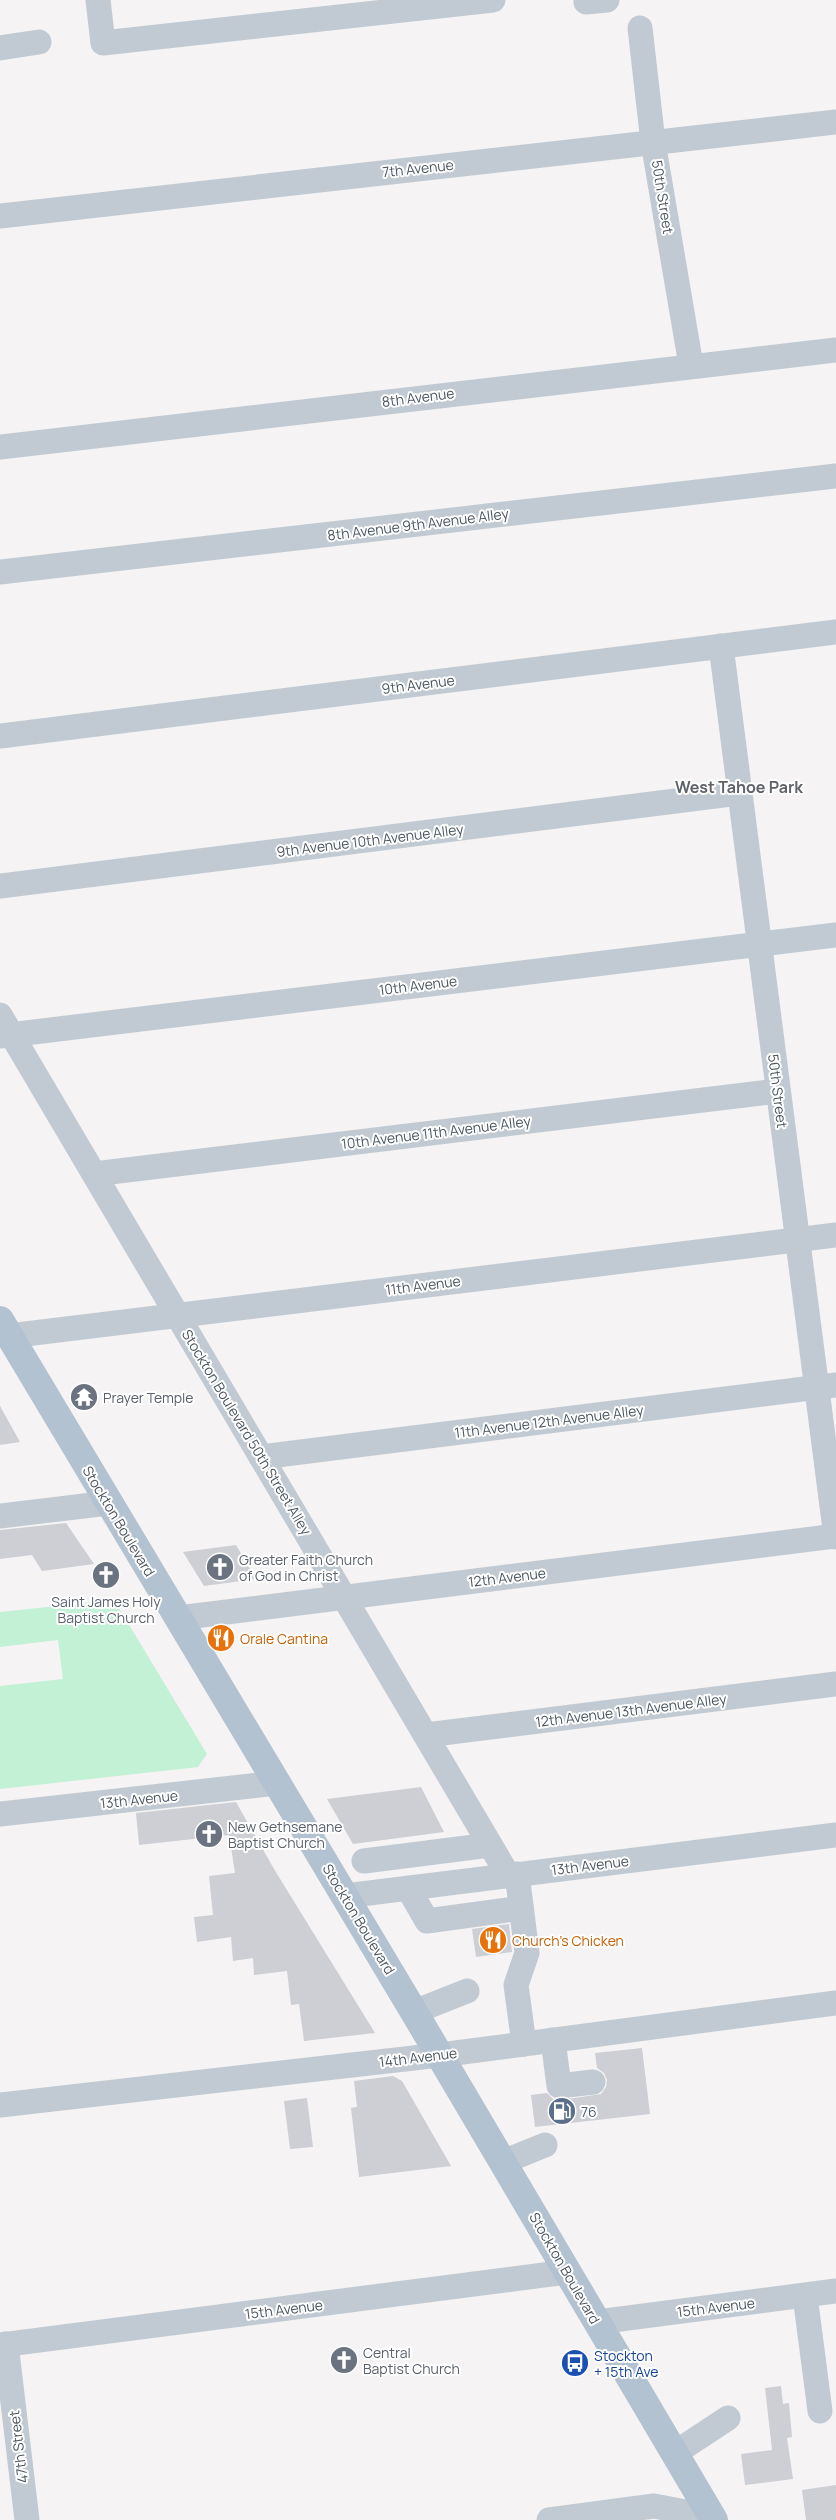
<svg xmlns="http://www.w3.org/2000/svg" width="836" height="2520" font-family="Manrope,sans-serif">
<rect width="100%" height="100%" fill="#f5f3f3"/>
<path fill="#c3f1d5" d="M 114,1600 L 207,1754 L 198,1767 L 0,1789 L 0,1686 L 63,1679 L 58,1640 L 0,1647 L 0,1612 Z"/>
<g fill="#cdcfd5">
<path d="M 0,1406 L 20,1442 L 0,1445 Z"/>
<path d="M 66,1523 L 94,1564 L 42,1571 L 32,1555 L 0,1559 L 0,1530 Z"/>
<path d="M 236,1545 L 256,1579 L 204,1586 L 183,1552 Z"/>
<path d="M 421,1787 L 444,1832 L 353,1844 L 327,1799 Z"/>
<path d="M 236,1802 L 274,1869 L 375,2033 L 304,2041 L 299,2004 L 291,2005 L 287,1971 L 254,1975 L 253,1958 L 233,1961 L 231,1937 L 197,1942 L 194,1917 L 213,1915 L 209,1876 L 235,1873 L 229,1835 L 139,1845 L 136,1813 Z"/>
<path d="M 509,1924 L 512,1952 L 476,1957 L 472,1929 Z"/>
<path d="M 642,2048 L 650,2114 L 535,2127 L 531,2095 L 547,2093 L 553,2099 L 561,2100 L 601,2094 L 606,2087 L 607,2080 L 604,2073 L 597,2068 L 595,2053 Z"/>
<path d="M 393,2076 L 402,2081 L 451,2166 L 359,2177 L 351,2108 L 357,2107 L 354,2081 Z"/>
<path d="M 307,2098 L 313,2147 L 290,2149 L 284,2101 Z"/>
<path d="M 781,2386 L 783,2404 L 789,2403 L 792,2437 L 787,2438 L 793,2479 L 745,2485 L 741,2454 L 772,2450 L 765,2388 Z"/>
<path d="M 836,2485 L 836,2520 L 806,2520 L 802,2490 Z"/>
</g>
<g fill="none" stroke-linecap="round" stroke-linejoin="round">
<g stroke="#c1cad2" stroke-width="25">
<path d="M 98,0 L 103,43 L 493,0"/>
<path d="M 586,0 L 586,2 L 607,0"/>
<path d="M 640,28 L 653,142 L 691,365"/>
<path d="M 0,48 L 39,42"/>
<path d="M 0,216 L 836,122"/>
<path d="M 0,447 L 836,350"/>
<path d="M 0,572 L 836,476"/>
<path d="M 721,646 L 836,1537"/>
<path d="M 0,736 L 836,632"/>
<path d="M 0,886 L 739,793"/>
<path d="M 0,1015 L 508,1875"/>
<path d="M 0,1036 L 836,935"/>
<path d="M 94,1174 L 778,1091"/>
<path d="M 9,1336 L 836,1235"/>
<path d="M 261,1457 L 836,1385"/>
<path d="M 0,1516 L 109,1503"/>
<path d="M 178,1618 L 836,1536"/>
<path d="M 426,1735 L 836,1684"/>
<path d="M 0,1814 L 277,1783"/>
<path d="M 364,1861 L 490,1845"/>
<path d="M 517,1874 L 527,1953 L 516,1985 L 524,2044"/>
<path d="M 408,1888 L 427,1921 L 521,1908"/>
<path d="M 345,1896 L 836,1835"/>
<path d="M 414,2012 L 467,1991"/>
<path d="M 553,2040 L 559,2086 L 593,2082"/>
<path d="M 0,2105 L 440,2055 L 836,2003"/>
<path d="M 503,2162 L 545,2145"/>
<path d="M 805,2296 L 820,2411"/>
<path d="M 597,2322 L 836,2291"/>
<path d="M 6,2344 L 27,2520"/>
<path d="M 0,2345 L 567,2272"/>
<path d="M 675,2453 L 728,2418"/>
<path d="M 549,2520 L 654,2506 L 712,2517"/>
</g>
<path stroke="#b3c2d1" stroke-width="28" d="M 0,1320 L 414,2012 L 714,2520"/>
</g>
<defs>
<symbol id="temple-disc" viewBox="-11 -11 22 22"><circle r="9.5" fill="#6b7280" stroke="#fff"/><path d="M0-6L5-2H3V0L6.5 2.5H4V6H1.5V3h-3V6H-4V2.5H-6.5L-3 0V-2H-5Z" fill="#fff"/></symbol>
<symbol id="church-disc" viewBox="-11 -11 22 22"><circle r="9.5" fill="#6b7280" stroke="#fff"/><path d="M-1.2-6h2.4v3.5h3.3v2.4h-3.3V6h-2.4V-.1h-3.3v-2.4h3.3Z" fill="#fff"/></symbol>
<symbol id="restaurant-disc" viewBox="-11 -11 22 22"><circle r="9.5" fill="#e8710a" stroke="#fff"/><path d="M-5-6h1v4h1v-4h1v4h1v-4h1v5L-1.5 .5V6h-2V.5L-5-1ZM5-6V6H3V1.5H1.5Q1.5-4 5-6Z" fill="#fff"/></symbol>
<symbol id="fuel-disc" viewBox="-11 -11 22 22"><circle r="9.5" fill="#5c6f8a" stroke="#fff"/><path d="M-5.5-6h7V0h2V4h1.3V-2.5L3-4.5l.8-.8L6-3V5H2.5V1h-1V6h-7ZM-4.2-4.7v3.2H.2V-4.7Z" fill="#fff"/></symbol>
<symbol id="bus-disc" viewBox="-11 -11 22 22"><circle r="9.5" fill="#1a4fb4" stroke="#fff"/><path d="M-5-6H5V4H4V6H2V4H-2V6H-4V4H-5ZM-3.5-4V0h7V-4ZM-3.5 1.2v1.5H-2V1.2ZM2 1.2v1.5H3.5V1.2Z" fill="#fff"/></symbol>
</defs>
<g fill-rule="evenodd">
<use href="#temple-disc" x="68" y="1381" width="32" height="32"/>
<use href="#church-disc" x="204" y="1551" width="32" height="32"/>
<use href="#church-disc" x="90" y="1559" width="32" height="32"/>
<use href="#restaurant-disc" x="205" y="1622" width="32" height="32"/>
<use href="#church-disc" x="193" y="1818" width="32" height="32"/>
<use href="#restaurant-disc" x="477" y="1924" width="32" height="32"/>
<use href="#fuel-disc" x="546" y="2095" width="32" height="32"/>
<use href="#church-disc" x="328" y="2344" width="32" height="32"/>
<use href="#bus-disc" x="559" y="2347" width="32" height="32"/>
</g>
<g text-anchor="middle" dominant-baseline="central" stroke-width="4" stroke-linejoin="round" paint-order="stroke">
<g font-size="14" fill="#4a5661" stroke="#fff">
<text transform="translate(418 168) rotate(-6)">7th Avenue</text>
<text transform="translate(663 197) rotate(81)">50th Street</text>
<text transform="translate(418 397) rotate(-7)">8th Avenue</text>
<text transform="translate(418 524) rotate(-7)">8th Avenue 9th Avenue Alley</text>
<text transform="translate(418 684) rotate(-7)">9th Avenue</text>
<text transform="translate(370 840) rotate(-7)">9th Avenue 10th Avenue Alley</text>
<text transform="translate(418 985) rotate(-7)">10th Avenue</text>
<text transform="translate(778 1091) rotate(83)">50th Street</text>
<text transform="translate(436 1132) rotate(-7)">10th Avenue 11th Avenue Alley</text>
<text transform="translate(423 1285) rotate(-7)">11th Avenue</text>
<text transform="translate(549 1421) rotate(-7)">11th Avenue 12th Avenue Alley</text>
<text transform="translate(247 1432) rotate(59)">Stockton Boulevard 50th Street Alley</text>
<text transform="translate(119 1521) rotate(59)">Stockton Boulevard</text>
<text transform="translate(507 1577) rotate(-7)">12th Avenue</text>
<text transform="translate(631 1710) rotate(-7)">12th Avenue 13th Avenue Alley</text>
<text transform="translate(139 1799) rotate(-6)">13th Avenue</text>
<text transform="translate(590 1865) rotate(-7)">13th Avenue</text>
<text transform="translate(359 1919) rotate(59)">Stockton Boulevard</text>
<text transform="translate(418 2057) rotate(-7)">14th Avenue</text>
<text transform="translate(565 2268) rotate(60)">Stockton Boulevard</text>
<text transform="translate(716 2307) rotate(-7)">15th Avenue</text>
<text transform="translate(284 2309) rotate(-7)">15th Avenue</text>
<text transform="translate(18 2447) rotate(-97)">47th Street</text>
</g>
<g font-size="14" fill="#5b616d" stroke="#fff" text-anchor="start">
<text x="103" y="1397">Prayer Temple</text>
<text x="239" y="1559">Greater Faith Church<tspan x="239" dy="16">of God in Christ</tspan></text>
<text x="106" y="1601" text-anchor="middle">Saint James Holy<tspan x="106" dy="16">Baptist Church</tspan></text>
<text x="228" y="1826">New Gethsemane<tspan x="228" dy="16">Baptist Church</tspan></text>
<text x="363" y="2352">Central<tspan x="363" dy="16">Baptist Church</tspan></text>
</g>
<g font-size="14" fill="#c56008" stroke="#fff" text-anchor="start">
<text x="240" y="1638">Orale Cantina</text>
<text x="512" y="1940">Church's Chicken</text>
</g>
<g font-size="14" fill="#4e5e75" stroke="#fff" text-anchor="start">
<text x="581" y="2111">76</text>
</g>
<g font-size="14" fill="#164399" stroke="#fff" text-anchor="start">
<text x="594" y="2355">Stockton<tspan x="594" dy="16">+ 15th Ave</tspan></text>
</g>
<g font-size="16" font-weight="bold" fill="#5f6368" stroke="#fff">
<text x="739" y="787">West Tahoe Park</text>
</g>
</g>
</svg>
